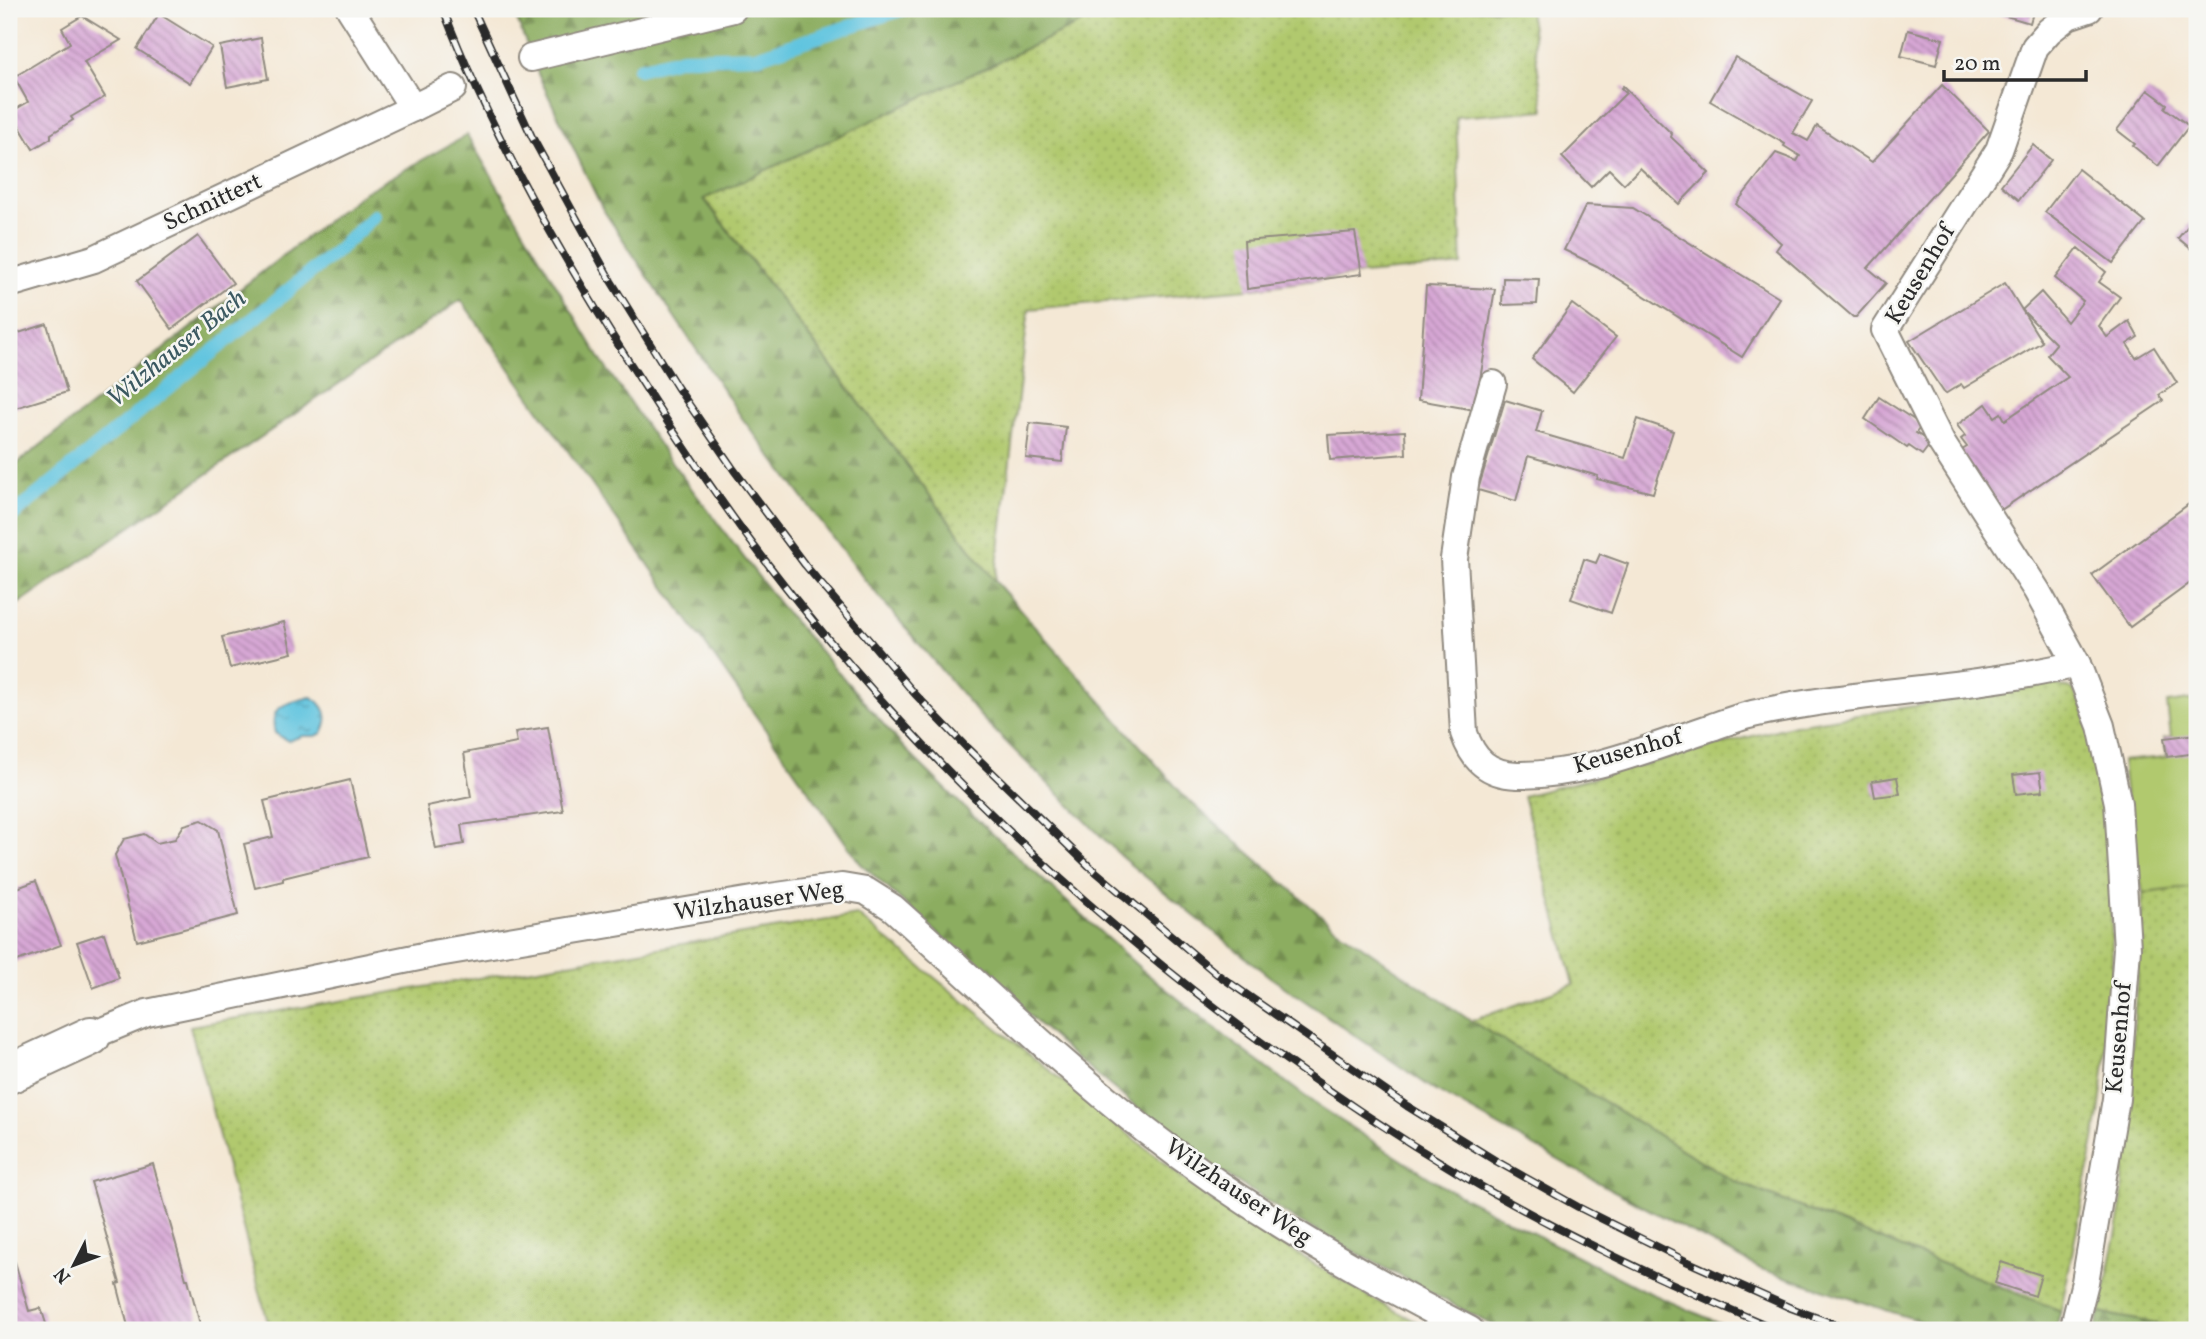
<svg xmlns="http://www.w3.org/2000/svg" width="2206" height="1339" font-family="Vollkorn,serif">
<defs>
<pattern id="grass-dots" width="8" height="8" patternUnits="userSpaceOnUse" patternTransform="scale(1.75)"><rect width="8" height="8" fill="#b1c96e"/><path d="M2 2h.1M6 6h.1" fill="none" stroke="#98ad5f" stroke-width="1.8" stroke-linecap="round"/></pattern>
<pattern id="forest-firs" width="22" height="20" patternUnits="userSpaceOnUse" patternTransform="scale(1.75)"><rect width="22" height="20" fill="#8cad61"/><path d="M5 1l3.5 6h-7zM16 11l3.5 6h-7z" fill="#738d50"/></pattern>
<pattern id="water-ripples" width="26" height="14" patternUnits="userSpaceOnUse" patternTransform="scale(1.75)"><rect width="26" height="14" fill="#61c4df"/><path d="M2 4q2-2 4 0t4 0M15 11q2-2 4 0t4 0" fill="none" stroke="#509fb5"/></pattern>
<pattern id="building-back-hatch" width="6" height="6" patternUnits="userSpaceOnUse" patternTransform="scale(1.75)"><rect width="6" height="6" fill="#d7a7d5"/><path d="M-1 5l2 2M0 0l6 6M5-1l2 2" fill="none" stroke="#af88ad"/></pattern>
</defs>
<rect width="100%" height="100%" fill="#f6f6f2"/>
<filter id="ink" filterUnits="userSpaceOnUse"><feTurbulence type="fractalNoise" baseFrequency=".0143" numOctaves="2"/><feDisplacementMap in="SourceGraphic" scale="14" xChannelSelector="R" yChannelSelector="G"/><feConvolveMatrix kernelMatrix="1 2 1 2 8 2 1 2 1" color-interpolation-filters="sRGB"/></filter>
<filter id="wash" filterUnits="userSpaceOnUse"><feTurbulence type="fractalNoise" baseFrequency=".00686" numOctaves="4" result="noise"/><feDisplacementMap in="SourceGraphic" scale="28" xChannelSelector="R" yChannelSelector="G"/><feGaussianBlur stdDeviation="1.57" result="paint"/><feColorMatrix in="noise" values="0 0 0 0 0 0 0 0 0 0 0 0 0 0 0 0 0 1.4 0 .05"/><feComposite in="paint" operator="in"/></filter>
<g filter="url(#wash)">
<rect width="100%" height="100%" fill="#f4e8d5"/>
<g fill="url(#grass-dots)" stroke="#6e7a4c" stroke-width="2">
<path d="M 1111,9 L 1529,9 L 1544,110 L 1456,117 L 1462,265 L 1362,274 L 1247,289 L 1029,309 L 995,581 L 704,198 Z"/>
<path d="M 2053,684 L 2073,689 L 2084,710 L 2109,813 L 2113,992 L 2099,1114 L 2061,1311 L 1734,1181 L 1471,1021 L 1574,984 L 1523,796 L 1795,725 Z"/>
<path d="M 2197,887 L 2197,1330 L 2191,1330 L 2100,1313 L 2121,1211 L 2143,893 Z"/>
<path d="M 857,915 L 1210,1200 L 1365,1295 L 1432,1330 L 270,1330 L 190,1026 Z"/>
</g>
<g fill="url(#forest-firs)" stroke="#5c6c46" stroke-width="2">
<path d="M 513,9 L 1111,9 L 704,199 L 995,581 L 1185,797 L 1333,926 L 1471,1021 L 1734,1181 L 2061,1311 L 2055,1330 L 1947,1330 L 1761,1269 L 1603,1185 L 1436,1091 L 1270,977 L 1126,861 L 982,718 L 865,580 L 742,418 L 602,208 L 538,74 Z"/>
<path d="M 467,135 L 602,362 L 666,455 L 780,605 L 904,748 L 972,815 L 1141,969 L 1231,1041 L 1318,1106 L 1444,1187 L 1643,1290 L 1735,1330 L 1501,1330 L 1299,1222 L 1219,1170 L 1154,1122 L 1073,1055 L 860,863 L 461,300 L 9,610 L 9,470 L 363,193 Z"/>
<path d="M 2100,1313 L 2191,1330 L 2095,1330 Z"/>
</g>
<path fill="#b1c96e" stroke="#6e7a4c" stroke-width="2" d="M 2197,699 L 2197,887 L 2143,893 L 2126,800 L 2122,761 L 2166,757 L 2164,738 L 2171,737 L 2167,703 Z"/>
<path fill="url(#water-ripples)" stroke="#467885" stroke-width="2" d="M 311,697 C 326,705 331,717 322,733 L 316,736 L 302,736 L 288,741 L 275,733 C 268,704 288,703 311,697 Z"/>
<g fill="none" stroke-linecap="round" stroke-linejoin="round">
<g stroke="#61c4df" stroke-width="14">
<path d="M 639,69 L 682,58 L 759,56 L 903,9"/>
<path d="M 9,518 L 338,250 L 374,216"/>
</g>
</g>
<g id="blocks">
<g fill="url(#building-back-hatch)">
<path d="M 1982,9 L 2034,9 L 2030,23 Z"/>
<path d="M 159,14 L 212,47 L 190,83 L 137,49 Z"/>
<path d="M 82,16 L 121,40 L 84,62 L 105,97 L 71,117 L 73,120 L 51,134 L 51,138 L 33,149 L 11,112 L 28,102 L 14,77 L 70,43 L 62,28 Z"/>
<path d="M 1908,30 L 1943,39 L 1936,65 L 1901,56 Z"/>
<path d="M 261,38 L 268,79 L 227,87 L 220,46 Z"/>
<path d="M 1735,57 L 1812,101 L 1793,133 L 1808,141 L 1817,126 L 1872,162 L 1942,85 L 1989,131 L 1868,268 L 1886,283 L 1856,317 L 1853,317 L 1776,250 L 1781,243 L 1736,204 L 1776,153 L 1797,161 L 1800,156 L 1784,146 L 1785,144 L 1710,101 Z"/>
<path d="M 1623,86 L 1672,134 L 1671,137 L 1709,173 L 1679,204 L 1640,168 L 1624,184 L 1609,169 L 1591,187 L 1562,157 L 1626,93 L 1621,88 Z"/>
<path d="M 2148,90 L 2167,104 L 2165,108 L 2189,126 L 2158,166 L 2133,146 L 2135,144 L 2117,130 Z"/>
<path d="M 2033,145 L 2051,160 L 2019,200 L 2001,185 Z"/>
<path d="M 2078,169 L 2145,222 L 2113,263 L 2045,212 Z"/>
<path d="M 1586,205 L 1633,208 L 1779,298 L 1742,357 L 1597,266 L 1564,250 Z"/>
<path d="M 2197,215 L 2197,254 L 2178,238 Z"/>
<path d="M 1355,232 L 1362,274 L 1247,289 L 1244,241 Z"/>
<path d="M 198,236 L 233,283 L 172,329 L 137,281 Z"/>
<path d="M 2078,248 L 2106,272 L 2099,282 L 2120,297 L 2099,326 L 2107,337 L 2129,321 L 2138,337 L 2127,344 L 2136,358 L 2154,347 L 2177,383 L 2159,395 L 2163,401 L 1998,512 L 1957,453 L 1967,447 L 1961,439 L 1965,436 L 1957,425 L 1986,404 L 1995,417 L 2001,413 L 2005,420 L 2068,377 L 2047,355 L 2056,344 L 2022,310 L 2041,292 L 2067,322 L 2083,301 L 2055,278 Z"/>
<path d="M 1503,278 L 1539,279 L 1537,304 L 1502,305 Z"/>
<path d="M 2005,283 L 2042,342 L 1964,388 L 1961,384 L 1945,394 L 1909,341 Z"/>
<path d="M 1426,286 L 1495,289 L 1475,410 L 1418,400 Z"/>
<path d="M 1572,304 L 1616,337 L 1573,392 L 1532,359 Z"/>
<path d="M 47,324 L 67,392 L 9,410 L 9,336 Z"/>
<path d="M 1879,397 L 1922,425 L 1916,433 L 1931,443 L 1922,455 L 1909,446 L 1907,448 L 1865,419 Z"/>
<path d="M 1505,400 L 1542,411 L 1536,432 L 1625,458 L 1638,419 L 1673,431 L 1653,493 L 1597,479 L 1598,476 L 1528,456 L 1516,501 L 1478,490 Z"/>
<path d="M 1030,423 L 1066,427 L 1062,462 L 1026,458 Z"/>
<path d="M 1405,431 L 1406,454 L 1330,460 L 1328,435 Z"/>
<path d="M 2197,498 L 2197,578 L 2130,627 L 2092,575 Z"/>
<path d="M 1600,554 L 1628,564 L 1611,613 L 1571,599 L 1584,559 L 1596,563 Z"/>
<path d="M 284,622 L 292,653 L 230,668 L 222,637 Z"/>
<path d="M 548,727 L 563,811 L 461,825 L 464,844 L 436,849 L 427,806 L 471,797 L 464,753 L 517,743 L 515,732 Z"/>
<path d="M 2197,734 L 2197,753 L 2167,757 L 2164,738 Z"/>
<path d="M 2040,772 L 2043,791 L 2016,794 L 2013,775 Z"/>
<path d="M 1897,777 L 1900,794 L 1875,797 L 1872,781 Z"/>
<path d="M 350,780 L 368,857 L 283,878 L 283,881 L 255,888 L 244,844 L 273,837 L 264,801 Z"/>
<path d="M 202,820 L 218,830 L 238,915 L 137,941 L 115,855 L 124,839 L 144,834 L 157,843 L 175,839 L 184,825 Z"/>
<path d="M 36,881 L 61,945 L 9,964 L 9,891 Z"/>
<path d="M 104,933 L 119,978 L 93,988 L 77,942 Z"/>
<path d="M 153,1164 L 186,1279 L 188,1279 L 201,1328 L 190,1330 L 129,1330 L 117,1284 L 120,1283 L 91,1182 Z"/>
<path d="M 15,1262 L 29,1311 L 41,1308 L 48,1330 L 9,1330 L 9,1263 Z"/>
<path d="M 2001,1262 L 2041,1275 L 2035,1296 L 1995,1283 Z"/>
</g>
</g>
</g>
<g filter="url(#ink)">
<use href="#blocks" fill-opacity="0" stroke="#908a80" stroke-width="2"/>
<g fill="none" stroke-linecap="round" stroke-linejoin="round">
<defs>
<g id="lane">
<path d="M 350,9 L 413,108 L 453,88"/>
<path d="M 531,58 L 733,9"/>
<path d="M 9,284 L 94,259 L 413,108"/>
<path d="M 1493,384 L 1466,477 L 1454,559 L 1464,733 C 1473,760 1488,774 1517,775 C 1584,776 1649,748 1712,727 C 1726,722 1742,716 1757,713 C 1863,690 1972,689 2077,664"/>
<path d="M 91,1036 L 147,1013 L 438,953 L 770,897 L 842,887 L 866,891 L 893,908 C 976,982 1057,1061 1145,1130 C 1245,1208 1357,1273 1470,1330"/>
<path d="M 2073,1330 L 2085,1282 L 2116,1099 L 2127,948 L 2118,803 L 2101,726 L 2077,664 L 2037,591 L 1941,442 L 1885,330 L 1999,150 L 2035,47 L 2049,31 L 2068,16 L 2089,9"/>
</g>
<path id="street" d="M 9,1074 L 91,1036"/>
</defs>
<use href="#lane" stroke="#908a80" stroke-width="30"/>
<use href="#street" stroke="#908a80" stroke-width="42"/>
<use href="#lane" stroke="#fff" stroke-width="26"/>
<use href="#street" stroke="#fff" stroke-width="38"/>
<defs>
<g id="rail">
<path d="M 443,9 C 490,131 562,258 633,368 C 674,433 717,498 764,559 C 951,804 1201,1020 1465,1177 C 1565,1236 1671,1285 1778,1330"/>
<path d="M 473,9 L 532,137 L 611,281 L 677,387 L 734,470 L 805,565 L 915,694 L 967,748 L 1089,866 L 1217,974 L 1407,1106 L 1496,1161 L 1578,1207 L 1686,1261 L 1791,1308 L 1850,1330"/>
</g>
</defs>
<use href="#rail" stroke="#2b2b2b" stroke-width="8"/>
<use href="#rail" stroke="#f6f6f2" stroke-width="5" stroke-dasharray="16" stroke-linecap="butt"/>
</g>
</g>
<g text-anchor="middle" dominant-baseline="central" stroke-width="5" stroke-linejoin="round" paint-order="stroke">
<g font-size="24" fill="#2b2b2b" stroke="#f6f6f2">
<text transform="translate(213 203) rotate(-25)">Schnittert</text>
<text transform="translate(1921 275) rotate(-59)">Keusenhof</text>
<text transform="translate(1628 752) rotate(-16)">Keusenhof</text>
<text transform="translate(759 902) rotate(-8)">Wilzhauser Weg</text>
<text transform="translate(2120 1038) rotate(-85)">Keusenhof</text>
<text transform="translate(1238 1193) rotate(34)">Wilzhauser Weg</text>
</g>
<g font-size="26" font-style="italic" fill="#3b5961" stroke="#f6f6f2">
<text transform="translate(177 349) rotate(-39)">Wilzhauser Bach</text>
</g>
</g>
<rect width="2206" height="1339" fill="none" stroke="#f6f6f2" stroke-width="35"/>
<g transform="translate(74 1265) rotate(228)" stroke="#f6f6f2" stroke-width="5" paint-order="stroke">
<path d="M0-5L12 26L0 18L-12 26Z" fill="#2b2b2b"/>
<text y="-10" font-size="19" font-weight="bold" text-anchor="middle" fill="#2b2b2b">N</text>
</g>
<path d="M1944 70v10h142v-10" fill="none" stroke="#2b2b2b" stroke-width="3.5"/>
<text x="1954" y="70" font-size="21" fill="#2b2b2b" stroke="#f6f6f2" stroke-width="5" paint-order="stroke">20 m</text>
</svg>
